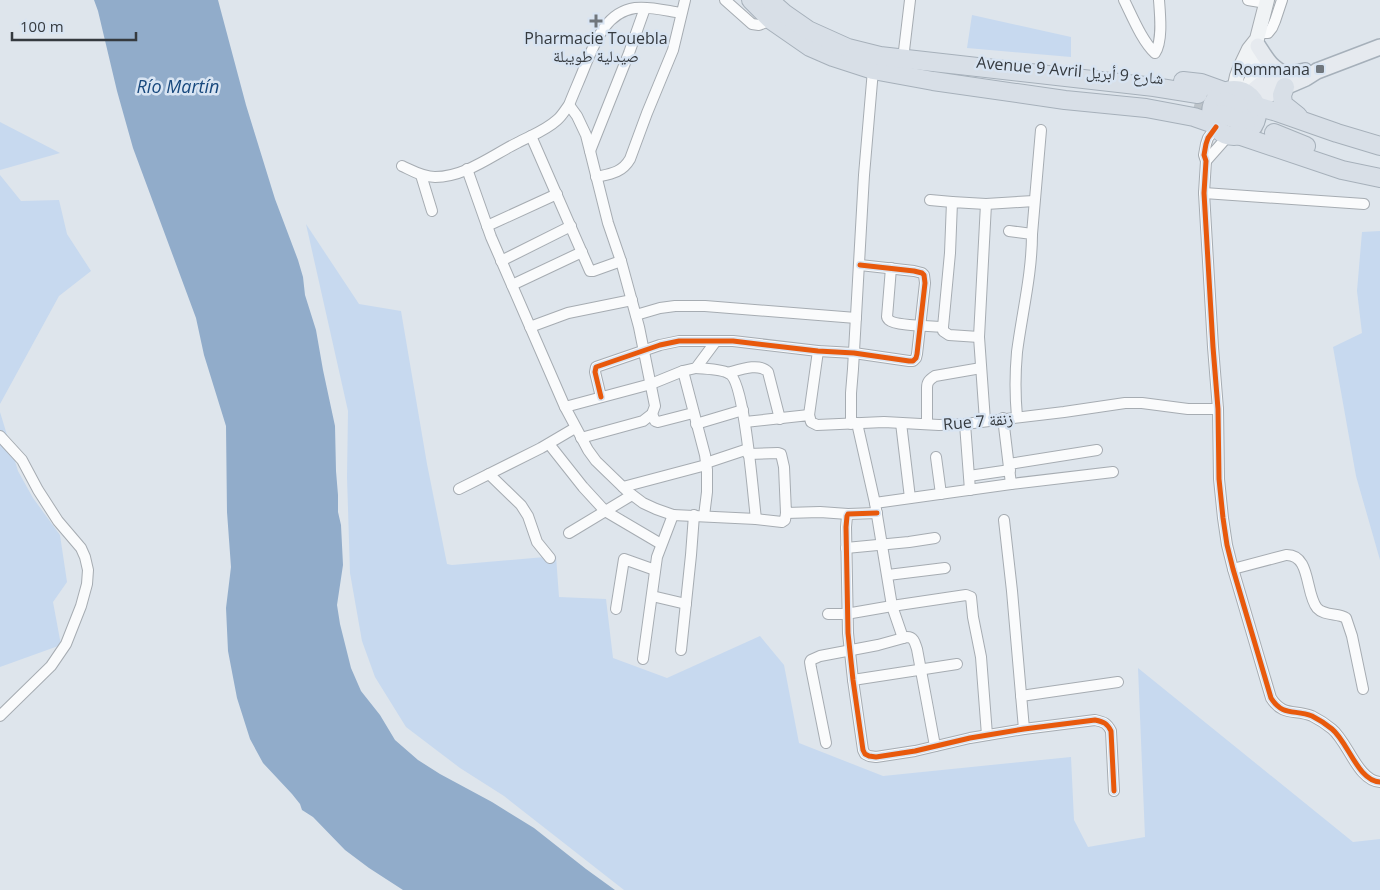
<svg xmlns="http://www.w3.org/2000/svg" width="1380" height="890" font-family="'Open Sans','Noto Naskh Arabic',sans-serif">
<rect width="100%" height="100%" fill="#dee5ec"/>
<g fill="#c7d9ef">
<path d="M 972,15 L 1071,37 L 1071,57 L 967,48 Z"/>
<path d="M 0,122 L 60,153 L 0,170 Z"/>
<path d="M 0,175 L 21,201 L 59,200 L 67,234 L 91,271 L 59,296 L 0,404 Z"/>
<path d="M 306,224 L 359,304 L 401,311 L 427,464 L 447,564 L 452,565 L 556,556 L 559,597 L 606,599 L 613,658 L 667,678 L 760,636 L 784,665 L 799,743 L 883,776 L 1071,757 L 1074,820 L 1088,847 L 1145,837 L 1138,668 L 1353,842 L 1380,839 L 1380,890 L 624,890 L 504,796 L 460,768 L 406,727 L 375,677 L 362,641 L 350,573 L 347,477 L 348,411 Z"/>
<path d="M 1380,231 L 1380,560 L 1356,476 L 1333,347 L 1362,333 L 1357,291 L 1362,232 Z"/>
<path d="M 0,412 L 18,471 L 33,498 L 60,535 L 67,582 L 53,602 L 61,645 L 0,667 Z"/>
</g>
<path fill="#91acca" d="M 94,0 L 218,0 L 246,105 L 275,199 L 298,260 L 303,277 L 305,295 L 316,330 L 323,370 L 335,426 L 336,471 L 338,495 L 338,512 L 341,525 L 343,565 L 337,605 L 340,624 L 351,668 L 361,691 L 380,715 L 395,740 L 418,760 L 440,774 L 492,802 L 534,828 L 586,869 L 615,890 L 403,890 L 369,868 L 345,850 L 313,817 L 302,810 L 300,804 L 292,794 L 263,763 L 250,739 L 237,698 L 228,651 L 226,608 L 231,567 L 227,512 L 226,426 L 204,355 L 196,318 L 133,148 L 117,91 L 98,11 Z"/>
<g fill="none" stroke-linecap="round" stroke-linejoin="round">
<g stroke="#bcc3c9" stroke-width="18" stroke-dasharray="18 9" stroke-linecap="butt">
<path d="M 1198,94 L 1225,101"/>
<path d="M 1194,106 L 1222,114"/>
<path d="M 1246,123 L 1274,133"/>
</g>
<defs>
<g id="street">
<path d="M 725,0 L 752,24 L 759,25 L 771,20"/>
<path d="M 1124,0 C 1132,16 1142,41 1155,53 C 1163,41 1160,14 1159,0"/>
<path d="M 1248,0 L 1266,3"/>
<path d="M 1258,33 L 1268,33 L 1272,28 L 1275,21 L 1282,0"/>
<path d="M 903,59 L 910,0"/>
<path d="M 569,105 L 577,116 L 586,135 L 608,223 L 621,261 L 639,327 L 655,406 L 652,414 L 643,421 L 581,438"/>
<path d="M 1216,127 L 1208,138 L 1206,144 L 1204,155 L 1206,161 L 1204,193 L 1213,347 L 1218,409 L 1219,479 L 1223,518 L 1227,545 L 1233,569 L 1271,698 C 1283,717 1295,709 1312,716 C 1318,719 1326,724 1332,729 C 1348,742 1358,781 1380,782"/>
<path d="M 531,136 L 590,271 L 593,271 L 621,261"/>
<path d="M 590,151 L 629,53 L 645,8"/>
<path d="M 1206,161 L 1229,135"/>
<path d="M 402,166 C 413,171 423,177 435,177 C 465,177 491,156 517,143 C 530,136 545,131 557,120 C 562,116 565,110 569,105 C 574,92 580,79 585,66 C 595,42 606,12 635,8 C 650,6 667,11 681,13"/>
<path d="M 467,169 L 491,237 L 565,407 L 588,450 L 596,461 L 627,491 L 643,503 L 656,509 L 673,515"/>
<path d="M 421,175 L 432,211"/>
<path d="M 596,177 C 610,174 622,173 630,159 L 647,113 L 673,50 L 685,0"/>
<path d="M 1204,193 L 1364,204"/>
<path d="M 930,200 L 952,202"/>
<path d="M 487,226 L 557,194"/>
<path d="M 1009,231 L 1032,234 C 1032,274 1022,313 1017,352 C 1015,374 1015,395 1017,417"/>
<path d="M 1032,234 L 1041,130"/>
<path d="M 501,261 L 571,226"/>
<path d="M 891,268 L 887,317 C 887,318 888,319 889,320 C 895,326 933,326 943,327"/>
<path d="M 512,285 L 582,252"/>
<path d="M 636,315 L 660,308 L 675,306 L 705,306 L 856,318"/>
<path d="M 530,327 L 568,313 L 632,300"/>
<path d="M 979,337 L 949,335 L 943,331 L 943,327 L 950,253 L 952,202 L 986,204"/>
<path d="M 683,371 L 705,455 L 707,470 L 707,492 L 704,516"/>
<path d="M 728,373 C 739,370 759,362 768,372 L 780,419"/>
<path d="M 601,397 L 595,372 L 596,367 L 660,345 L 679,341 L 733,341 L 818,351 L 854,353 L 909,361 L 913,361 L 916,358 L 917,354 L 925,283 L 924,275 L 922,273 L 914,271 L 860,265"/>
<path d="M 565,407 L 651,384 L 683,371 L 696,368 L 716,341"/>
<path d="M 652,414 L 655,421 L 658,422 L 693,413"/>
<path d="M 809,415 L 818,351"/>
<path d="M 1003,418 L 1011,484"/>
<path d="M 985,421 L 979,337 L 986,204 L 1034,201"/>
<path d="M 745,422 L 809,415 L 811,422 L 817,425 L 884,422 L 939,425 L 965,424 L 1064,412 L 1125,403 L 1142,403 L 1188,409 L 1218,409"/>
<path d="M 857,423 L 875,503 L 892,606 L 903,638"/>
<path d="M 901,423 L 910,498"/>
<path d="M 696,424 L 743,410"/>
<path d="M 851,424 L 851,393 L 853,369 L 864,175 L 873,70"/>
<path d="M 927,424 L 927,388 C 927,382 929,380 935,376 L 981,368"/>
<path d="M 965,424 L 970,490"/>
<path d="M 0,436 L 22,460 L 38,490 L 58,521 L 81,548 L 85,557 L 88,570 L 87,584 L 81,606 L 66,644 L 51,666 L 0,716"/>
<path d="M 549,444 L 583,487 L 605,511 L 661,544"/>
<path d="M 748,454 L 778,453 L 781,454 L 784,467 L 786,513 L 820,512 L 848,514"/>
<path d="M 936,457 L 941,494"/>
<path d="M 706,463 L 748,449"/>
<path d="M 1009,464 L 1097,450"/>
<path d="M 489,474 L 521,505 L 528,516 L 537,542 L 550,558"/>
<path d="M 969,476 L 1010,470"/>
<path d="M 623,487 L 706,465"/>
<path d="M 459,489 L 541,448 L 575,428"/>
<path d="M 875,503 L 1011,484 L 1113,472"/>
<path d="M 877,513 L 848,514 L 847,516 L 846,527 L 848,633 L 853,680 L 863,750 L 865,754 L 869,756 L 876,757 L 915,751 L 970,738 L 1024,729 L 1095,720 C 1104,722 1107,723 1111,731 L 1114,791"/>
<path d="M 756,519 L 782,522 L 785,520 L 786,513"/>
<path d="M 1004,520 L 1012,591 L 1024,729"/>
<path d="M 569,533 L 632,495"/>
<path d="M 846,548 L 909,542 L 935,538"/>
<path d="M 1233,569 L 1286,555 C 1311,554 1305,593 1317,608 C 1324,616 1338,613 1346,618 L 1352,636 L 1363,689"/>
<path d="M 888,575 L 945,568"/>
<path d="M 652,596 L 686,604"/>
<path d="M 616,609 L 624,559 L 655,570"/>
<path d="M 828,614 L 846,614 L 892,606 L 966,595 L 971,597 L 973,617 L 981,657 L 987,735"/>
<path d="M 681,650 L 691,555 L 694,515"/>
<path d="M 643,659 L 657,557 L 673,515 L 756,519 C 753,495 745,385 730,374 C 723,369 705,369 696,368"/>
<path d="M 853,680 L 957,664"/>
<path d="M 1021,696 L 1118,682"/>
<path d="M 826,743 L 811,668 L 810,662 L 811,660 L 820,656 L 878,645 L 907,637 C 914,637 915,643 917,649 L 935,746"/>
</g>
<g id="secondary">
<path d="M 1234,90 L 1237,76 L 1240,68 L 1249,49 L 1257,39 L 1267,0"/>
<path d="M 1245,93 L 1253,77 L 1258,46"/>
</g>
<g id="primary">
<path d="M 1258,46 C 1267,60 1270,67 1286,75"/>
<path d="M 1248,95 L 1261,84 L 1286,75 L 1305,71"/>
<path d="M 1254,102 L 1285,87 L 1306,78 L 1317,71 L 1380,47"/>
</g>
<g id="highway">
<path d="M 751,0 L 771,20 L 810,47 L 833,57 L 873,70 L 933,81 L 1065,100 L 1146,108 L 1194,117 L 1214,124"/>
<path d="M 769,0 L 785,14 L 808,30 L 848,48 L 880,56 L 1154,87 L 1198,94"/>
<path d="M 1183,81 L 1201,83 L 1226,92"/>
<path d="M 1285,87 L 1282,95 L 1283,104 L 1298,116"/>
<circle cx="1234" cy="113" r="23"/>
<path d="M 1225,101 L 1250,111"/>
<path d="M 1256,106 L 1277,112 L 1337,133 L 1380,146"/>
<path d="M 1222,114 L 1246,123"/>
<path d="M 1274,133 L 1306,146"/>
<path d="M 1238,135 L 1342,170 L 1380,178"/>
</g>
</defs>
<use href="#street" stroke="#a6acb2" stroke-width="12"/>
<use href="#secondary" stroke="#a6acb2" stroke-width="16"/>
<use href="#primary" stroke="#a6b0ba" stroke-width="18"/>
<use href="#highway" stroke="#a6b0ba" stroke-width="20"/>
<use href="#street" stroke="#fafbfc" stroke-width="10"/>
<use href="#secondary" stroke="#f0f3f5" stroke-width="14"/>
<use href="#primary" stroke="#e6eaef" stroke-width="15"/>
<use href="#highway" stroke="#d8dfe7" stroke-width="18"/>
<defs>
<g id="cycleway">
<path d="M 1216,127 L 1208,138 L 1206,144 L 1204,155 L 1206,161 L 1204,193 L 1213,347 L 1218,409 L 1219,479 L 1223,518 L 1227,545 L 1233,569 L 1271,698 C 1283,717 1295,709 1312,716 C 1318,719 1326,724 1332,729 C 1348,742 1358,781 1380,782"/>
<path d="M 601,397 L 595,372 L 596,367 L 660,345 L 679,341 L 733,341 L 818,351 L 854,353 L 909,361 L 913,361 L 916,358 L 917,354 L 925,283 L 924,275 L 922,273 L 914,271 L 860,265"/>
<path d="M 877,513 L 848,514 L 847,516 L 846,527 L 848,633 L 853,680 L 863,750 L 865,754 L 869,756 L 876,757 L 915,751 L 970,738 L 1024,729 L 1095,720 C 1104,722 1107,723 1111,731 L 1114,791"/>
</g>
</defs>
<use href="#cycleway" stroke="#d8e4f2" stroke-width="8"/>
<use href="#cycleway" stroke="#e8590c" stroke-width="5"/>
</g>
<g fill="#70767c" stroke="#d8e4f2" stroke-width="2">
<path d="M593.5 13.5h5v5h5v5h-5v5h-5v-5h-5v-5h5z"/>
<rect x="1315" y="64" width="10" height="10" rx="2.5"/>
</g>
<g text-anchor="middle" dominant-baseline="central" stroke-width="5" stroke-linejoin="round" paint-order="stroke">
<g font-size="16" fill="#353a3f" stroke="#d8e4f2">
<text x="596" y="38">Pharmacie Touebla<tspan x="596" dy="18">صيدلية طويبلة</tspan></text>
<text x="1310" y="69" text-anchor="end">Rommana</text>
</g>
<g font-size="16" fill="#353a3f" stroke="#d8e4f2">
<text transform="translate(1070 70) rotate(5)">Avenue 9 Avril شارع 9 أبريل</text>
<text transform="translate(978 421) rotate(-5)">Rue 7 زنقة</text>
</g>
<g font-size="18" font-style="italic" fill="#17487d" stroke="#d8e4f2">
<text x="178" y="86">Río Martín</text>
</g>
</g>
<path d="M12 32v8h124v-8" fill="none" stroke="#353a3f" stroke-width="2.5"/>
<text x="20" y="32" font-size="15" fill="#353a3f" stroke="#d8e4f2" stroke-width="4" paint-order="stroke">100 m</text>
</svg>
